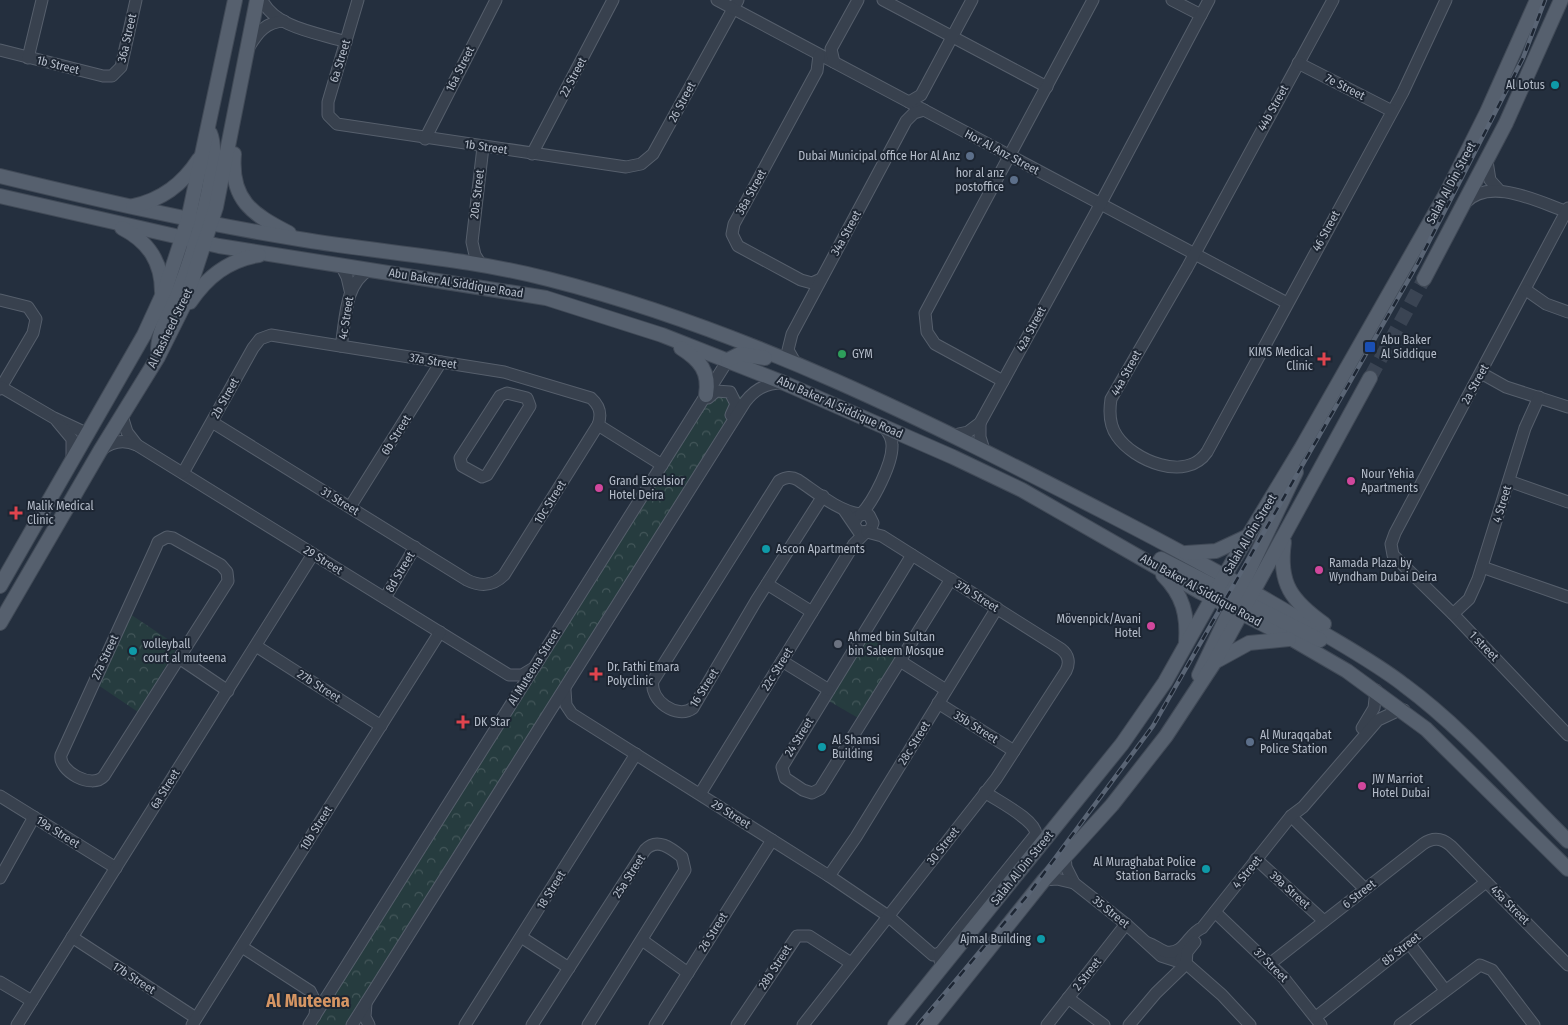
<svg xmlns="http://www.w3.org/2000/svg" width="1568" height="1025" font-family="'Fira Sans Condensed',sans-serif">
<defs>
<pattern id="park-crowns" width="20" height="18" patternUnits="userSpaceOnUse" patternTransform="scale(1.25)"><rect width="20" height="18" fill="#263c3f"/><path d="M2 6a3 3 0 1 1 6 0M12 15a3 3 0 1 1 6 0" fill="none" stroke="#435659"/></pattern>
</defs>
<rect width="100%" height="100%" fill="#242f3e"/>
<g fill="url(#park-crowns)">
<path d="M 715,384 L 743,397 L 348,1025 L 312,1025 Z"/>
<path d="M 130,614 L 178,646 L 138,712 L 98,685 Z"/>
<path d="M 866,635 L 900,655 L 860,719 L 827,700 Z"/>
</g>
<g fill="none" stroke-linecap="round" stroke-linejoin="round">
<path stroke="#3a4453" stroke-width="14" stroke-dasharray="14 7" stroke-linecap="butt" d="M 1370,378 L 1424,279"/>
<defs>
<g id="minor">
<path d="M 262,0 C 275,28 319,33 346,42"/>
<path d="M 358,0 L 328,102 L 328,115 L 337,124 L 626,167 L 641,164 L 653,154 L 738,0"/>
<path d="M 717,0 L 1287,303"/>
<path d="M 883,0 L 1047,87"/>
<path d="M 1172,0 L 1201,15"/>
<path d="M 1333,0 L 1187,268 L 1111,399 C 1109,412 1109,425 1117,436 C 1133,460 1186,483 1207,452 L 1403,92 L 1446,0"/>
<path d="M 249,47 C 258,32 266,22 284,21"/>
<path d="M 0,50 L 103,76 L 112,76 L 121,67 L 136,0"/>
<path d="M 819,55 L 817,71 L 734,224 L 732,234 L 738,246 L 801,280 L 812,283 L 821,279"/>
<path d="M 28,58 L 42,0"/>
<path d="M 834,62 L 831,49 L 858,0"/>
<path d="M 1298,63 L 1392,111"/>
<path d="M 909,102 L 921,95 L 972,0"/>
<path d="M 425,139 L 496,0"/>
<path d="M 532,154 L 613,0"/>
<path d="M 1487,161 L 1490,180 L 1499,190"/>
<path d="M 1465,203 C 1490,176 1538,202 1568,212"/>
<path d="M 1568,208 L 1395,533 L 1391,544 L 1393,555 L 1453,614 L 1568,735"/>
<path d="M 341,265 L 347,277 L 350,290"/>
<path d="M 482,266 L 475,255 L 472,242 L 483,147"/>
<path d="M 1526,290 L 1546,304 L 1568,312"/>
<path d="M 0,300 L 28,307 L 36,319 L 33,333 L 0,389"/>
<path d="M 341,346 C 346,319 344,285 369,270"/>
<path d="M 796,364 L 788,350 L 792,334 L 906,121 L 914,113 L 924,110"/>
<path d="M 1481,373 L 1506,387 L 1568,407"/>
<path d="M 1003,381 L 935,344 L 927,332 L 925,313 L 1093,0"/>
<path d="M 1,387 L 54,418 L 88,434"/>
<path d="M 507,393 L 527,398 L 530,406 L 487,475 L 482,477 L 462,466 L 460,458 L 500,396 Z"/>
<path d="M 708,398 L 716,391 L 730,392 L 736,404 L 731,415"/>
<path d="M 122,416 L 127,432 L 137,445"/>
<path d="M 57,421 L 72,439 L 72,460"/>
<path d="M 980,423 L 980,437 L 984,450"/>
<path d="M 598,425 L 662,465"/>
<path d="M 954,435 L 968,432 L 980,423 L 1094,216 L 1209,0"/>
<path d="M 101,450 C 112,441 124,439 137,445 L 509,675 L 522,675 L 532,669"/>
<path d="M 183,473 L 253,348 L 260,339 L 271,335 L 504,372 L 591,398 C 600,406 602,414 598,425 L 504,575 C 493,586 481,587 467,580 L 212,422"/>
<path d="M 1509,481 L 1568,502"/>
<path d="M 823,496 L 756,601 L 693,708 C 677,720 649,700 653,681 L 779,481 C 786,477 791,476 798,480 C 816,492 838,511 860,514"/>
<path d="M 350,507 L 441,362"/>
<path d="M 844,510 L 859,532 L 870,531 L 873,523 L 869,515 L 864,514 L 858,516 L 854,523"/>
<path d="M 861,514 C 873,502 893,463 892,445 C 892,438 889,433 884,427"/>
<path d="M 167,537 L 173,538 L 221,565 L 227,572 L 228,581 L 104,776 C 92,790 58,771 61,755 L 156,547 L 158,542 Z"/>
<path d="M 912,555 L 782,767 L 785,778 L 803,790 L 812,793 L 820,789 L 951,579"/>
<path d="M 1482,567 L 1568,597"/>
<path d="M 767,584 L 812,612"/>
<path d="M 385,598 L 415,547"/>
<path d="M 1453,614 L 1469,599 L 1478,579 L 1525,428 L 1539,397"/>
<path d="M 256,646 L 381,726"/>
<path d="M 179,658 L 228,691"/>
<path d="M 782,661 L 829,690"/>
<path d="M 900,661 L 946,690"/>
<path d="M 565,690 L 566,705 L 572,714 L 829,876 L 888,916 L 933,955 L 940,953"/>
<path d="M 938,703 L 1014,751"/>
<path d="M 1362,728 L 1374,708 L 1376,690"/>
<path d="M 700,794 L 854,544 L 865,533"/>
<path d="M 0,796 L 116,868"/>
<path d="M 1291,816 L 1365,889"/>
<path d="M 1065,855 L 1066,867 L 1074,883"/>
<path d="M 1256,859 L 1324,921"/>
<path d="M 829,876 L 856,837 L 997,608"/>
<path d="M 0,878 L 34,817"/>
<path d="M 1044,880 L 1057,879 L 1074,883 L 1126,924 L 1161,956 L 1186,964"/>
<path d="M 1215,912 L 1283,977 L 1321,1025"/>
<path d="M 72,937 L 196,1018"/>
<path d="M 521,937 L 569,968"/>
<path d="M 642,940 L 688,973"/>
<path d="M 1148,943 C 1155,945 1159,950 1166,952 C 1185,955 1188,933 1202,928 L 1291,816 L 1303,807 L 1378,720 L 1395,712 L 1404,710"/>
<path d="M 1409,943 L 1445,990"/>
<path d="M 242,947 L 310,991 L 316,1003 L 315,1016"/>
<path d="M 1181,959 L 1222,995 L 1250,1025"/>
<path d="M 940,961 L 940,953 L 1036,834 C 1035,819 997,801 985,792"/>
<path d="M 1271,963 L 1423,844 C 1433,837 1442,838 1451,846 L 1568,965"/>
<path d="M 0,982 L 32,1001"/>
<path d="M 1068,998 L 1104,1025"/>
<path d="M 366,1003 L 365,1017 L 369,1025"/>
<path d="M 1316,1017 L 1486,882"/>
<path d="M 17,1025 L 313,554"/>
<path d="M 192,1025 L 440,632"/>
<path d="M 309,1025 L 728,360"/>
<path d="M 352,1025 L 745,402 C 755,389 766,383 782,383"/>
<path d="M 465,1025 L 636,754"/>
<path d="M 532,1025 L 645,850 C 657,837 671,848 682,857 L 685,870 L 588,1025"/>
<path d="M 655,1025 L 772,840"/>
<path d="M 737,1025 L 797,936 L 809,936 L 851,963"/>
<path d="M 803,1025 L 996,779 L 1066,671 C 1070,663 1069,655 1061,649 L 882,536 L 867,532"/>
<path d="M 1047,1025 L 1126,924"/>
<path d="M 1129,1025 L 1156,993 L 1186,964 L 1187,952 L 1195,942"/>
<path d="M 1400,1025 L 1480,965 L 1492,970 L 1534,1025"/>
</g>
<g id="major">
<path d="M 234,154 C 230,200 252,214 289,233"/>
<path d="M 0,176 C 99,200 198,223 299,239 C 382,253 467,258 548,279 C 746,329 929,422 1110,515 C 1180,551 1248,588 1316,629 C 1346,647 1377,664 1404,685 C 1465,730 1515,789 1568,841"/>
<path d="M 0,196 L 219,246 L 546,298 L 662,335 L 784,383 L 953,457 L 1022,490 L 1200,592 L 1292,639 L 1347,671 L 1426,729 L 1568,869"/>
<path d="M 133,206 C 162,200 183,184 199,159"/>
<path d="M 122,228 C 149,242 162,262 162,292"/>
<path d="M 1424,279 L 1506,123 L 1561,0"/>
<path d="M 190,302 C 207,277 228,260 259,255"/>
<path d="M 681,348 C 700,360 710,372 706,395"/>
<path d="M 158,349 C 159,327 172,308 180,288 C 192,257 223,162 210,133"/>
<path d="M 728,360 L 740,354 L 765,358"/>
<path d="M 1284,542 C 1278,584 1292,601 1324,624"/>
<path d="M 1186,553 L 1216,551 L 1246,537"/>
<path d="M 1161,559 L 1320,640"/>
<path d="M 1163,575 C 1183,595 1188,615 1186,643"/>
<path d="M 0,586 L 144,335 L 166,287 L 188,220 L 235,0"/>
<path d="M 0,623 L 100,451 L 158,357 L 184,305 L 216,207 L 257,0"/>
<path d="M 1218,660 L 1249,643 L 1289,639"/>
<path d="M 1199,675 L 1296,472"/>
<path d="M 895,1025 L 1122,744 L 1165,682 L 1233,561 L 1302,447 L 1447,192 L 1487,112 L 1537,0"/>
<path d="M 928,1025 L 1044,880 L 1112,805 L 1166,736 L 1214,663 L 1370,378"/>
</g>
</defs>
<use href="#minor" stroke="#565f6c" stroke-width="13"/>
<use href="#major" stroke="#414a57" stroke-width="16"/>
<use href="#minor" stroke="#38414e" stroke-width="11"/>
<use href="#major" stroke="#56606e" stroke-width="14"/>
<defs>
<path id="rail" d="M 918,1025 L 1027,896 L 1153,726 L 1418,263 L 1523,58 L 1545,0"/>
</defs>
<use href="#rail" stroke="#5a6575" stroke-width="4.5"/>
<use href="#rail" stroke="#1d2633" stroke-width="2.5" stroke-dasharray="8" stroke-linecap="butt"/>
</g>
<g fill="#0f9aa8" stroke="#1d2633" stroke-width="2">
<circle cx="1555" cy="85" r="5"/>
<circle cx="766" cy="549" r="5"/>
<circle cx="133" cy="651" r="5"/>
<circle cx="822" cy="747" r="5"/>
<circle cx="1206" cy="869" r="5"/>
<circle cx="1041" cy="939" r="5"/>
</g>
<g fill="#5c6f8a" stroke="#1d2633" stroke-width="2">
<circle cx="970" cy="156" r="5"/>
<circle cx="1014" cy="180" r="5"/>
<circle cx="1250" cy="742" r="5"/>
</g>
<rect fill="#1a4fb4" stroke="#1d2633" stroke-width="2" x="1364" y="341" width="12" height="12" rx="2.5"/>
<circle fill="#2e9e5b" stroke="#1d2633" stroke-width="2" cx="842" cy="354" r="5"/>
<g fill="#e0444e" stroke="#1d2633" stroke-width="2">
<path d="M1321.5 351.5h5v5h5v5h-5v5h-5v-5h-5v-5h5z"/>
<path d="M13.5 505.5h5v5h5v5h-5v5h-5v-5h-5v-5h5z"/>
<path d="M593.5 666.5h5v5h5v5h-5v5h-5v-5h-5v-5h5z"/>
<path d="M460.5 714.5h5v5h5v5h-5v5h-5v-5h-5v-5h5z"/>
</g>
<g fill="#d1479c" stroke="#1d2633" stroke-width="2">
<circle cx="1351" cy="481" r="5"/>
<circle cx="599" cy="488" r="5"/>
<circle cx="1319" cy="570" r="5"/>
<circle cx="1151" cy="626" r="5"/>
<circle cx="1362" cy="786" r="5"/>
</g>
<circle fill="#6b7280" stroke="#1d2633" stroke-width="2" cx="838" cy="644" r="5"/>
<g text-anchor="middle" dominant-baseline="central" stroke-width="4" stroke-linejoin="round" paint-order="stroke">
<g font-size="12" fill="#b4bcc9" stroke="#1d2633">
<text transform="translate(127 38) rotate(-77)">36a Street</text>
<text transform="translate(340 61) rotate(-73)">6a Street</text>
<text transform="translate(58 65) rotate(14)">1b Street</text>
<text transform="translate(460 69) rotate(-63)">16a Street</text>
<text transform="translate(573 77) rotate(-62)">22 Street</text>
<text transform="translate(1345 87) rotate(27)">7e Street</text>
<text transform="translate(682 102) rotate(-62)">26 Street</text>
<text transform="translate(1273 108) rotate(-61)">44b Street</text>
<text transform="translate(486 147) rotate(8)">1b Street</text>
<text transform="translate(1002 152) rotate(28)">Hor Al Anz Street</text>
<text transform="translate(1451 183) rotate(-62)">Salah Al Din Street</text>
<text transform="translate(751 192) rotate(-61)">38a Street</text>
<text transform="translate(477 194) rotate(-83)">20a Street</text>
<text transform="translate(1326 231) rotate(-61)">46 Street</text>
<text transform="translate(846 233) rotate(-61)">34a Street</text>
<text transform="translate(456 283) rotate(9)">Abu Baker Al Siddique Road</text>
<text transform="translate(346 318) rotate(-81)">4c Street</text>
<text transform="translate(170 328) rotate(-64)">Al Rasheed Street</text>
<text transform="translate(1031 329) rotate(-62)">42a Street</text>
<text transform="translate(433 361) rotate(9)">37a Street</text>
<text transform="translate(1126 373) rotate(-61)">44a Street</text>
<text transform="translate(1475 384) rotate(-61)">2a Street</text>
<text transform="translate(225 398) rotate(-61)">2b Street</text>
<text transform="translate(840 407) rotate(24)">Abu Baker Al Siddique Road</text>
<text transform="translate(396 435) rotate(-58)">6b Street</text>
<text transform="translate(340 501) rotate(32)">31 Street</text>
<text transform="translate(550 502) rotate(-58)">10c Street</text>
<text transform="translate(1502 504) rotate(-73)">4 Street</text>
<text transform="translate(1250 534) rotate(-59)">Salah Al Din Street</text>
<text transform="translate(323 560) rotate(32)">29 Street</text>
<text transform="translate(400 572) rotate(-59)">8d Street</text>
<text transform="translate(1201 590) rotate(29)">Abu Baker Al Siddique Road</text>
<text transform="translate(977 596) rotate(32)">37b Street</text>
<text transform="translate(1484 646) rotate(46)">1 street</text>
<text transform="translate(105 657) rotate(-65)">27a Street</text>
<text transform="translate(534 667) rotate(-58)">Al Muteena Street</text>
<text transform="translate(777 669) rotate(-58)">22c Street</text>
<text transform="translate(319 686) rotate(33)">27b Street</text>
<text transform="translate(704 688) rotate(-58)">16 Street</text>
<text transform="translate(976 727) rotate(32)">35b Street</text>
<text transform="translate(799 737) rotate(-58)">24 Street</text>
<text transform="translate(914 743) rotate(-58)">28c Street</text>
<text transform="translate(165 789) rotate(-58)">6a Street</text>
<text transform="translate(731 814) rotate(32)">29 Street</text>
<text transform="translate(316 828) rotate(-58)">10b Street</text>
<text transform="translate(58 832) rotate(32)">19a Street</text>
<text transform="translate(943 846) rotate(-52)">30 Street</text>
<text transform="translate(1022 868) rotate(-51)">Salah Al Din Street</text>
<text transform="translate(1247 872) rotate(-51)">4 Street</text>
<text transform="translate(629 876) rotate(-57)">25a Street</text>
<text transform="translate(551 890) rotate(-58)">18 Street</text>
<text transform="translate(1290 890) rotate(42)">39a Street</text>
<text transform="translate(1359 894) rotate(-38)">6 Street</text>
<text transform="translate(1510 905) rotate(45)">45a Street</text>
<text transform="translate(1111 912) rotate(39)">35 Street</text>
<text transform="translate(713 932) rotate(-58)">26 Street</text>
<text transform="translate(1401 949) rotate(-38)">8b Street</text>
<text transform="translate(1271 965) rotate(45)">37 Street</text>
<text transform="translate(775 967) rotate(-57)">28b Street</text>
<text transform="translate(1087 974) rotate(-52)">2 Street</text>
<text transform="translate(134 978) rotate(33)">17b Street</text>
</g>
<g font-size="12" fill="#b4bcc9" stroke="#1d2633" text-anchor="start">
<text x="1545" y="85" text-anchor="end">Al Lotus</text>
<text x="960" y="156" text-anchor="end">Dubai Municipal office Hor Al Anz</text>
<text x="1004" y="173" text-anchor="end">hor al anz<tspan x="1004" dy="14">postoffice</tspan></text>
<text x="1381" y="340">Abu Baker<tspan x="1381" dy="14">Al Siddique</tspan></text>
<text x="1313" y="352" text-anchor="end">KIMS Medical<tspan x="1313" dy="14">Clinic</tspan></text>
<text x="852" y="354">GYM</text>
<text x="1361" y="474">Nour Yehia<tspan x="1361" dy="14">Apartments</tspan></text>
<text x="609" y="481">Grand Excelsior<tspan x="609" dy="14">Hotel Deira</tspan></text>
<text x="27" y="506">Malik Medical<tspan x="27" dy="14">Clinic</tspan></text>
<text x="776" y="549">Ascon Apartments</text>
<text x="1329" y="563">Ramada Plaza by<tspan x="1329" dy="14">Wyndham Dubai Deira</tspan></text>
<text x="1141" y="619" text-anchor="end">Mövenpick/Avani<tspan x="1141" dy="14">Hotel</tspan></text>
<text x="848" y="637">Ahmed bin Sultan<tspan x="848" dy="14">bin Saleem Mosque</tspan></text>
<text x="143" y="644">volleyball<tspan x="143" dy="14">court al muteena</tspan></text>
<text x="607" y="667">Dr. Fathi Emara<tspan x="607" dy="14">Polyclinic</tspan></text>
<text x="474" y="722">DK Star</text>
<text x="1260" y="735">Al Muraqqabat<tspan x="1260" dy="14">Police Station</tspan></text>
<text x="832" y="740">Al Shamsi<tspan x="832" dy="14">Building</tspan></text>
<text x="1372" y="779">JW Marriot<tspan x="1372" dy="14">Hotel Dubai</tspan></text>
<text x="1196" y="862" text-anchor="end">Al Muraghabat Police<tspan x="1196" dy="14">Station Barracks</tspan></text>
<text x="1031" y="939" text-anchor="end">Ajmal Building</text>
</g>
<g font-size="18" font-weight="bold" fill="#d59563" stroke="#1d2633">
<text x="308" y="1001">Al Muteena</text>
</g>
</g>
</svg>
